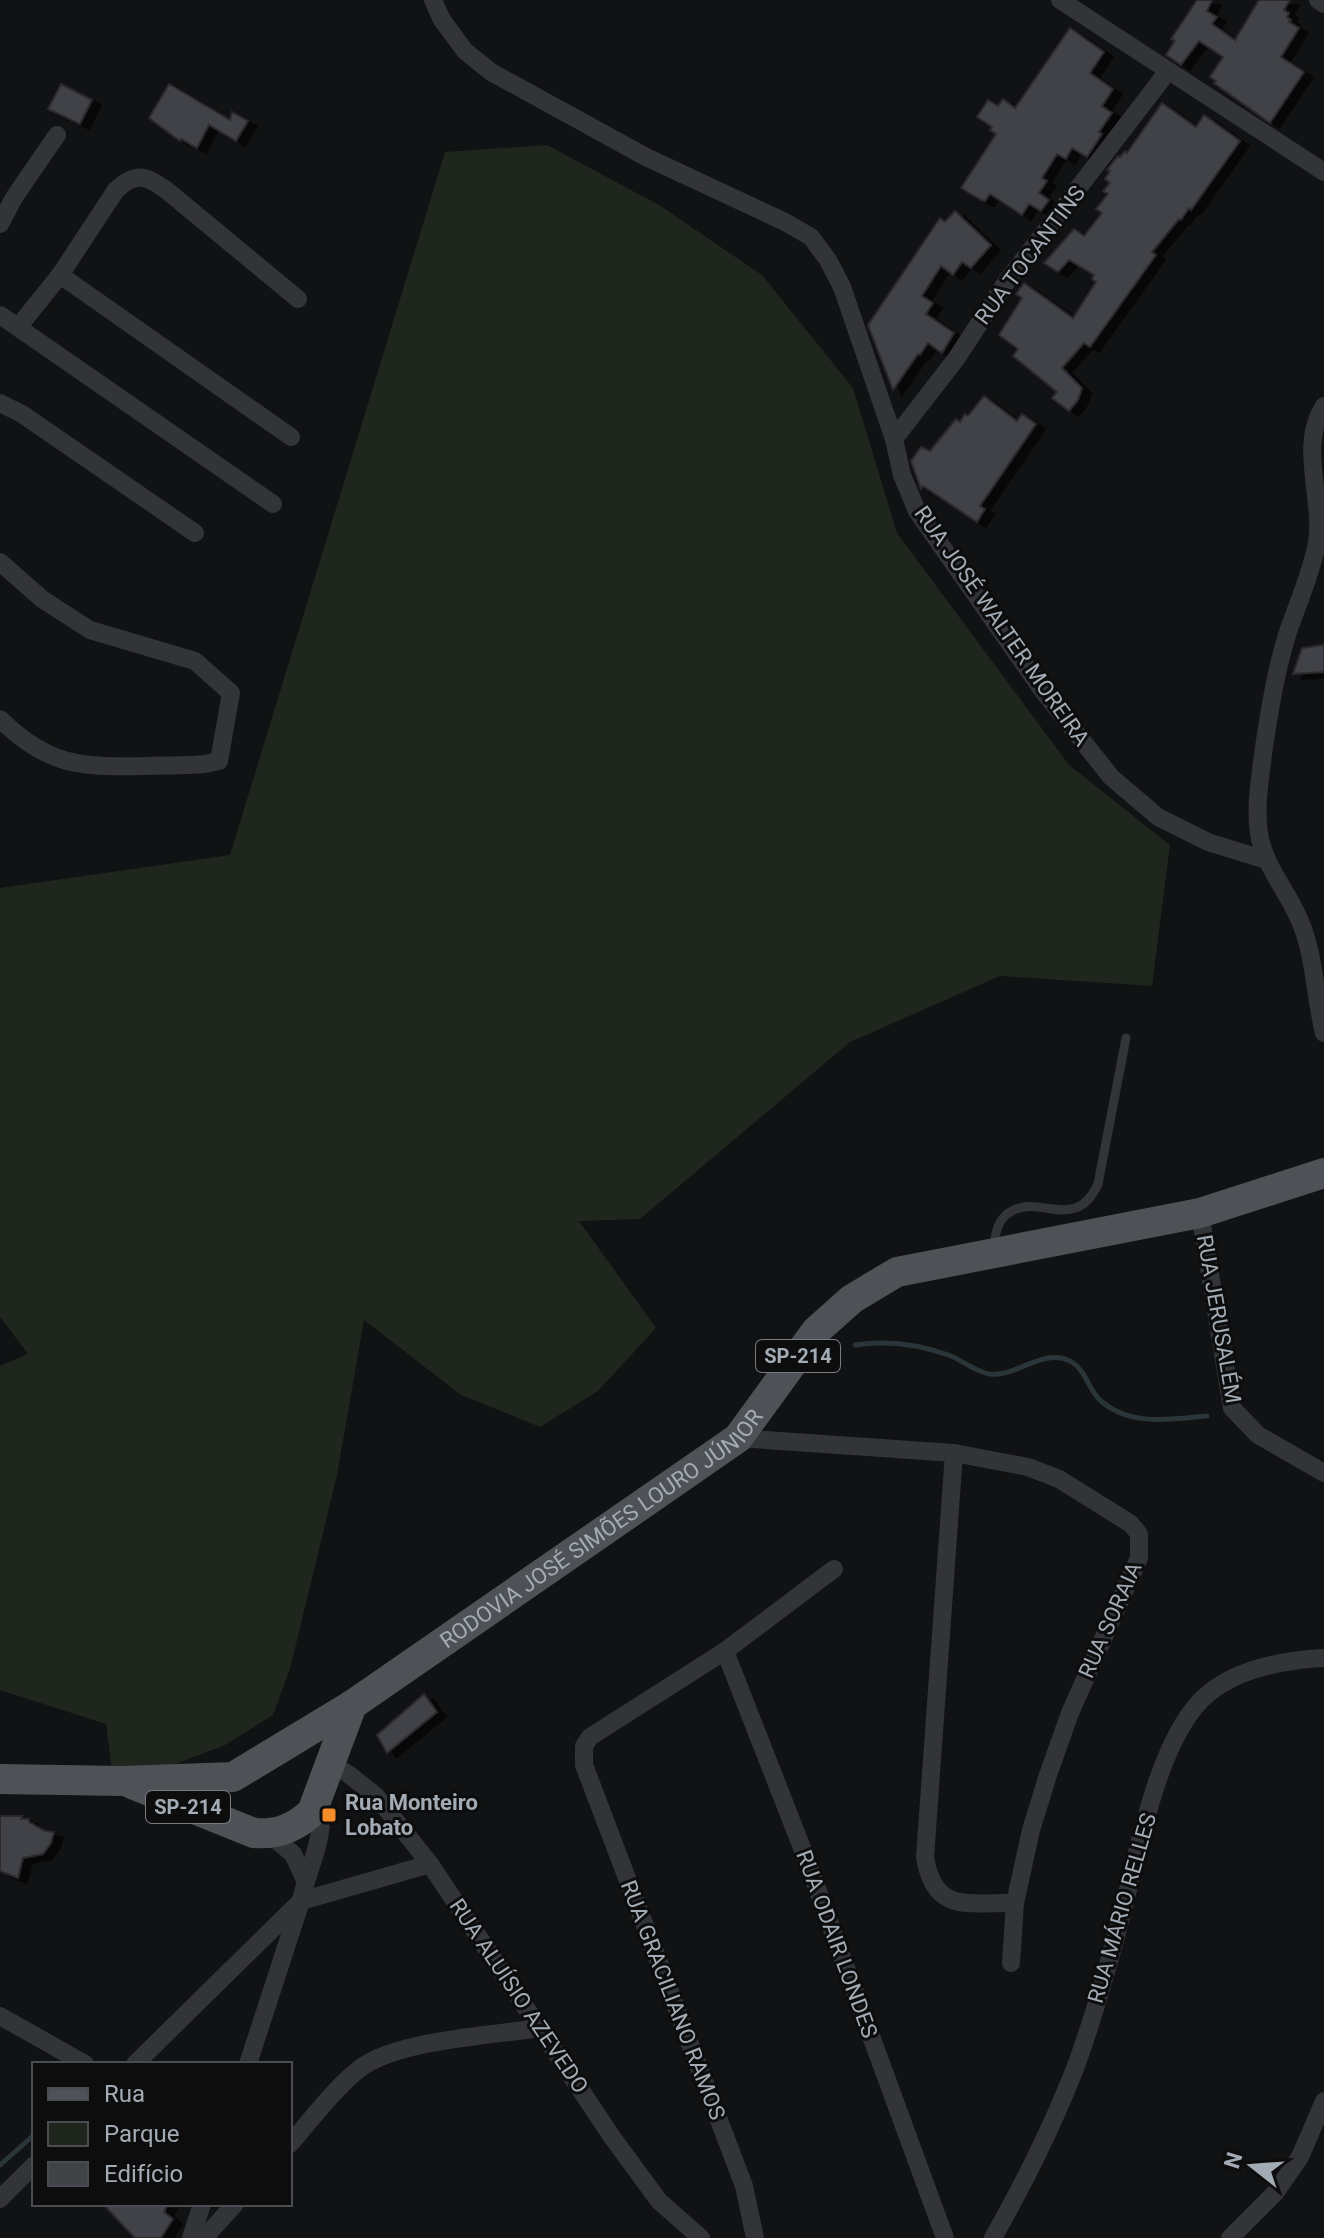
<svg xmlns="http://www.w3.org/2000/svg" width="1324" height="2238" font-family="Roboto,sans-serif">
<defs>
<filter id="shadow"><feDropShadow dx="9" dy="5" stdDeviation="0" flood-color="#0009"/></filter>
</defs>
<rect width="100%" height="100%" fill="#111213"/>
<path fill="#1e261e" d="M 547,145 L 659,205 L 762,275 L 853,388 L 897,533 L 1069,765 L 1170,845 L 1152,986 L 1000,976 L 850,1042 L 640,1219 L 579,1221 L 656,1328 L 598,1391 L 540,1427 L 461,1395 L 364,1320 L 337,1475 L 290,1669 L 273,1715 L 225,1745 L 160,1770 L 112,1771 L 106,1724 L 0,1690 L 0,1366 L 28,1354 L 0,1317 L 0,888 L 230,855 L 445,152 Z"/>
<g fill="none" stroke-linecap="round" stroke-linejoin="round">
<g stroke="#2a3539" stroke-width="5">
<path d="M 855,1345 C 888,1340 919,1344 951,1356 C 963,1361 976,1372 990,1374 C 1019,1377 1043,1346 1072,1362 C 1086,1371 1089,1391 1101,1401 C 1131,1427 1171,1419 1207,1416"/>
<path d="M 0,2165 L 34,2135"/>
</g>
</g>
<g fill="#404246" stroke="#2b2c2f" stroke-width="2" filter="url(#shadow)">
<path d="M 1197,0 L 1212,0 L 1207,11 L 1217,17 L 1212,24 L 1235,40 L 1259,0 L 1290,0 L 1284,10 L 1289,13 L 1287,17 L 1291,20 L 1289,22 L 1299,28 L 1281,57 L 1304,72 L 1270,123 L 1214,83 L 1216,81 L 1210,77 L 1223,57 L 1199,41 L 1181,65 L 1166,55 L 1175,41 L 1171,39 Z"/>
<path d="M 1070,28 L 1104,52 L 1090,73 L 1113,89 L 1102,106 L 1112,113 L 1099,132 L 1102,134 L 1087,157 L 1072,148 L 1066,159 L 1057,154 L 1042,178 L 1047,181 L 1039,193 L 1049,200 L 1041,211 L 1029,204 L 1022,215 L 990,194 L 985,201 L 981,200 L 961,188 L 996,134 L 990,130 L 992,127 L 977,117 L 988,100 L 998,106 L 1003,99 L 1015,108 Z"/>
<path d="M 61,84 L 92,100 L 80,124 L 48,109 Z"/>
<path d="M 169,84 L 230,120 L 232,112 L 248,121 L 236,141 L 209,125 L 197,148 L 181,139 L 180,141 L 149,118 Z"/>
<path d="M 1162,103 L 1196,127 L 1204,115 L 1240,141 L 1191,210 L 1189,208 L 1181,220 L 1179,219 L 1152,252 L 1156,255 L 1090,347 L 1084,343 L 1062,368 L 1082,388 L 1078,400 L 1069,411 L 1052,398 L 1057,392 L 1013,356 L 1018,349 L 999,335 L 1022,298 L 1016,294 L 1024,283 L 1073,318 L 1096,282 L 1092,279 L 1094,275 L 1069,260 L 1058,272 L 1044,263 L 1074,229 L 1084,236 L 1102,213 L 1096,209 L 1108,194 L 1103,191 L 1110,183 L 1105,179 L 1110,171 L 1107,170 L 1118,156 L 1120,157 L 1125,151 L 1127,153 Z"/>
<path d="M 955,211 L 991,245 L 971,268 L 962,262 L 953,275 L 941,266 L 922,296 L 933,303 L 926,314 L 954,333 L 942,353 L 928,343 L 920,355 L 918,354 L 893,390 L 868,325 L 940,218 L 945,222 Z"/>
<path d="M 984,396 L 1017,421 L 1022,414 L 1036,424 L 980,506 L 985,509 L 977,522 L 923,486 L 921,489 L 911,461 L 921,447 L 930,451 L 956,419 L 960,422 L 965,414 L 968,416 Z"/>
<path d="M 1324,645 L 1324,672 L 1293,674 L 1302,648 Z"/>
<path d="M 424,1694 L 437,1712 L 387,1753 L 377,1735 Z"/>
<path d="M 0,1816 L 22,1816 L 21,1819 L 29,1819 L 29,1822 L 45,1831 L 54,1832 L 51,1843 L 43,1854 L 23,1858 L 18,1878 L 0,1871 Z"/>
<path d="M 103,2204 L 168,2204 L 164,2212 L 173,2219 L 161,2238 L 135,2238 Z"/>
</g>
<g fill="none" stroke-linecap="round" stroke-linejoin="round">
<path stroke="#323438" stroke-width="9" d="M 993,1250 C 995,1239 996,1223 1006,1215 C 1036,1189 1074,1236 1098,1184 L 1126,1038"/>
<g stroke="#323438" stroke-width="18">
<path d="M 433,0 L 442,20 L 465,51 L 491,72 L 646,157 L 785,222 L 811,237 L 828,260 L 842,287 L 894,439 L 902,475 L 917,511 L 1043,691 L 1111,777 L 1158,817 L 1208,842 L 1266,860"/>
<path d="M 1060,0 L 1324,172"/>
<path d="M 1318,0 L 1324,4"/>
<path d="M 0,224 L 15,196 L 57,135"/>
<path d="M 60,275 L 291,437"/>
<path d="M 0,315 L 273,504"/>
<path d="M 19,326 L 60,275 L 116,190 C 136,172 144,175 165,189 L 298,299"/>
<path d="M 0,403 L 22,414 L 195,533"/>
<path d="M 1324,406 C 1298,445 1324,499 1317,543 C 1311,575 1297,605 1287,635 C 1275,674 1269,714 1263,754 C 1260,780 1255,807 1259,833 C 1264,868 1290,893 1302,926 C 1315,960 1315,997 1324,1033"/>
<path d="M 894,439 L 956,359 L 1007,281 L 1168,71"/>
<path d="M 0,562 L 42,599 L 90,630 L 195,661 L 231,693 L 219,761 L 205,764 C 185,766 164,765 143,766 C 79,767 48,766 0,719"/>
<path d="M 1200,1213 L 1232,1408 L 1258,1435 L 1324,1473"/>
<path d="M 738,1438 L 954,1453 L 1028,1467 L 1059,1479 L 1131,1524 L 1139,1534 L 1139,1558 L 1070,1713 L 1048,1775 L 1031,1830 L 1015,1903 L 1011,1963"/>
<path d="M 954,1453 L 925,1857 C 934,1914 968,1902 1015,1903"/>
<path d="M 725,1651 L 804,1853 L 945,2238"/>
<path d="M 329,1763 L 347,1773 L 376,1796 L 430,1864 L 612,2137 L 659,2201 L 701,2238"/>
<path d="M 269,1834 L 293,1854 L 305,1880"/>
<path d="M 0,2016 L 85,2064"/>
<path d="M 135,2064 L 301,1901 L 430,1864"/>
<path d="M 248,2064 L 301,1901 C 309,1862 326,1841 320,1799"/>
<path d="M 290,2144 C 309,2122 340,2082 362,2067 C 400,2040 493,2035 541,2028"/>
<path d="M 0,2199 L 34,2165"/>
<path d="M 191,2238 L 202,2204"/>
<path d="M 204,2238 L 235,2204"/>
<path d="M 755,2238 L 744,2186 L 584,1765 L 584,1746 L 590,1737 L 725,1651 L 834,1569"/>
<path d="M 993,2238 C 1025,2181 1054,2124 1077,2063 C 1093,2019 1106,1973 1118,1929 C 1136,1865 1156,1735 1209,1693 C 1240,1668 1286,1660 1324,1658"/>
<path d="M 1230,2238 L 1275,2193 L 1300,2157 L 1324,2101"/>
</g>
<g stroke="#4e5257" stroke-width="30">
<path id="s1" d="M 0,1779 L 123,1781 L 233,1777 L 352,1705 L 738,1438 L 816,1331 L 852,1299 L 897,1272 L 1200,1213 L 1324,1173"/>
<path d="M 132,1784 L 254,1833 C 277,1835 295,1828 312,1812 L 352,1705"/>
</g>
</g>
<rect fill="#f58e28" stroke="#0d0d0e" stroke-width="3" x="321" y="1807" width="16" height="16" rx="4"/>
<g text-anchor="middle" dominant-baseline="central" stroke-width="6" stroke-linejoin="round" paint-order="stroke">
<g fill="#0d0d0e" stroke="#767c82" stroke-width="2">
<rect x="756" y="1340" width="84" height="32" rx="6"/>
<rect x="146" y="1791" width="84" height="32" rx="6"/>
</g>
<g font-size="20" font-weight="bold" fill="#a3abb4">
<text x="798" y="1356">SP-214</text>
<text x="188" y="1807">SP-214</text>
</g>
<g font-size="22" fill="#a3abb4" stroke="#0d0d0e">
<text transform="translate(1030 255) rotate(-53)">RUA TOCANTINS</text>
<text transform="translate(1002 626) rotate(55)">RUA JOSÉ WALTER MOREIRA</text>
<text transform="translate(1219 1319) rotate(80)">RUA JERUSALÉM</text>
<text stroke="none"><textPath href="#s1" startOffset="678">RODOVIA JOSÉ SIMÕES LOURO JÚNIOR</textPath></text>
<text transform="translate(1110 1620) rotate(-66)">RUA SORAIA</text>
<text transform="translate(1122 1908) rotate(-74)">RUA MÁRIO RELLES</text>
<text transform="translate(837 1944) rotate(70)">RUA ODAIR LONDES</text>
<text transform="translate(519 1996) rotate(56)">RUA ALUÍSIO AZEVEDO</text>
<text transform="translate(673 2000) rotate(69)">RUA GRACILIANO RAMOS</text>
</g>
<g font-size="22" font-weight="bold" fill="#a3abb4" stroke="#0d0d0e" text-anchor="start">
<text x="345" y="1802">Rua Monteiro<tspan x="345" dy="25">Lobato</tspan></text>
</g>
</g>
<rect x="32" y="2062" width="260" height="144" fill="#0d0d0e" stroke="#494c50" stroke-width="2"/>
<rect x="48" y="2088" width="40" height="12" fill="#4e5257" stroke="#494c50" stroke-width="2"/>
<text x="104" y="2102" font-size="24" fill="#a3abb4">Rua</text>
<rect x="48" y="2122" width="40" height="24" fill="#1e261e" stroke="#494c50" stroke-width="2"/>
<text x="104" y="2142" font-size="24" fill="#a3abb4">Parque</text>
<rect x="48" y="2162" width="40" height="24" fill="#404246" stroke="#494c50" stroke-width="2"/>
<text x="104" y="2182" font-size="24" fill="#a3abb4">Edifício</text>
<g transform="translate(1252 2166) rotate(287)" stroke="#0d0d0e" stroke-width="6" paint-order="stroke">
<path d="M0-6L14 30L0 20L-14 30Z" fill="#a3abb4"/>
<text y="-12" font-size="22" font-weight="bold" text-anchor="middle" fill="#a3abb4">N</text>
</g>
</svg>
